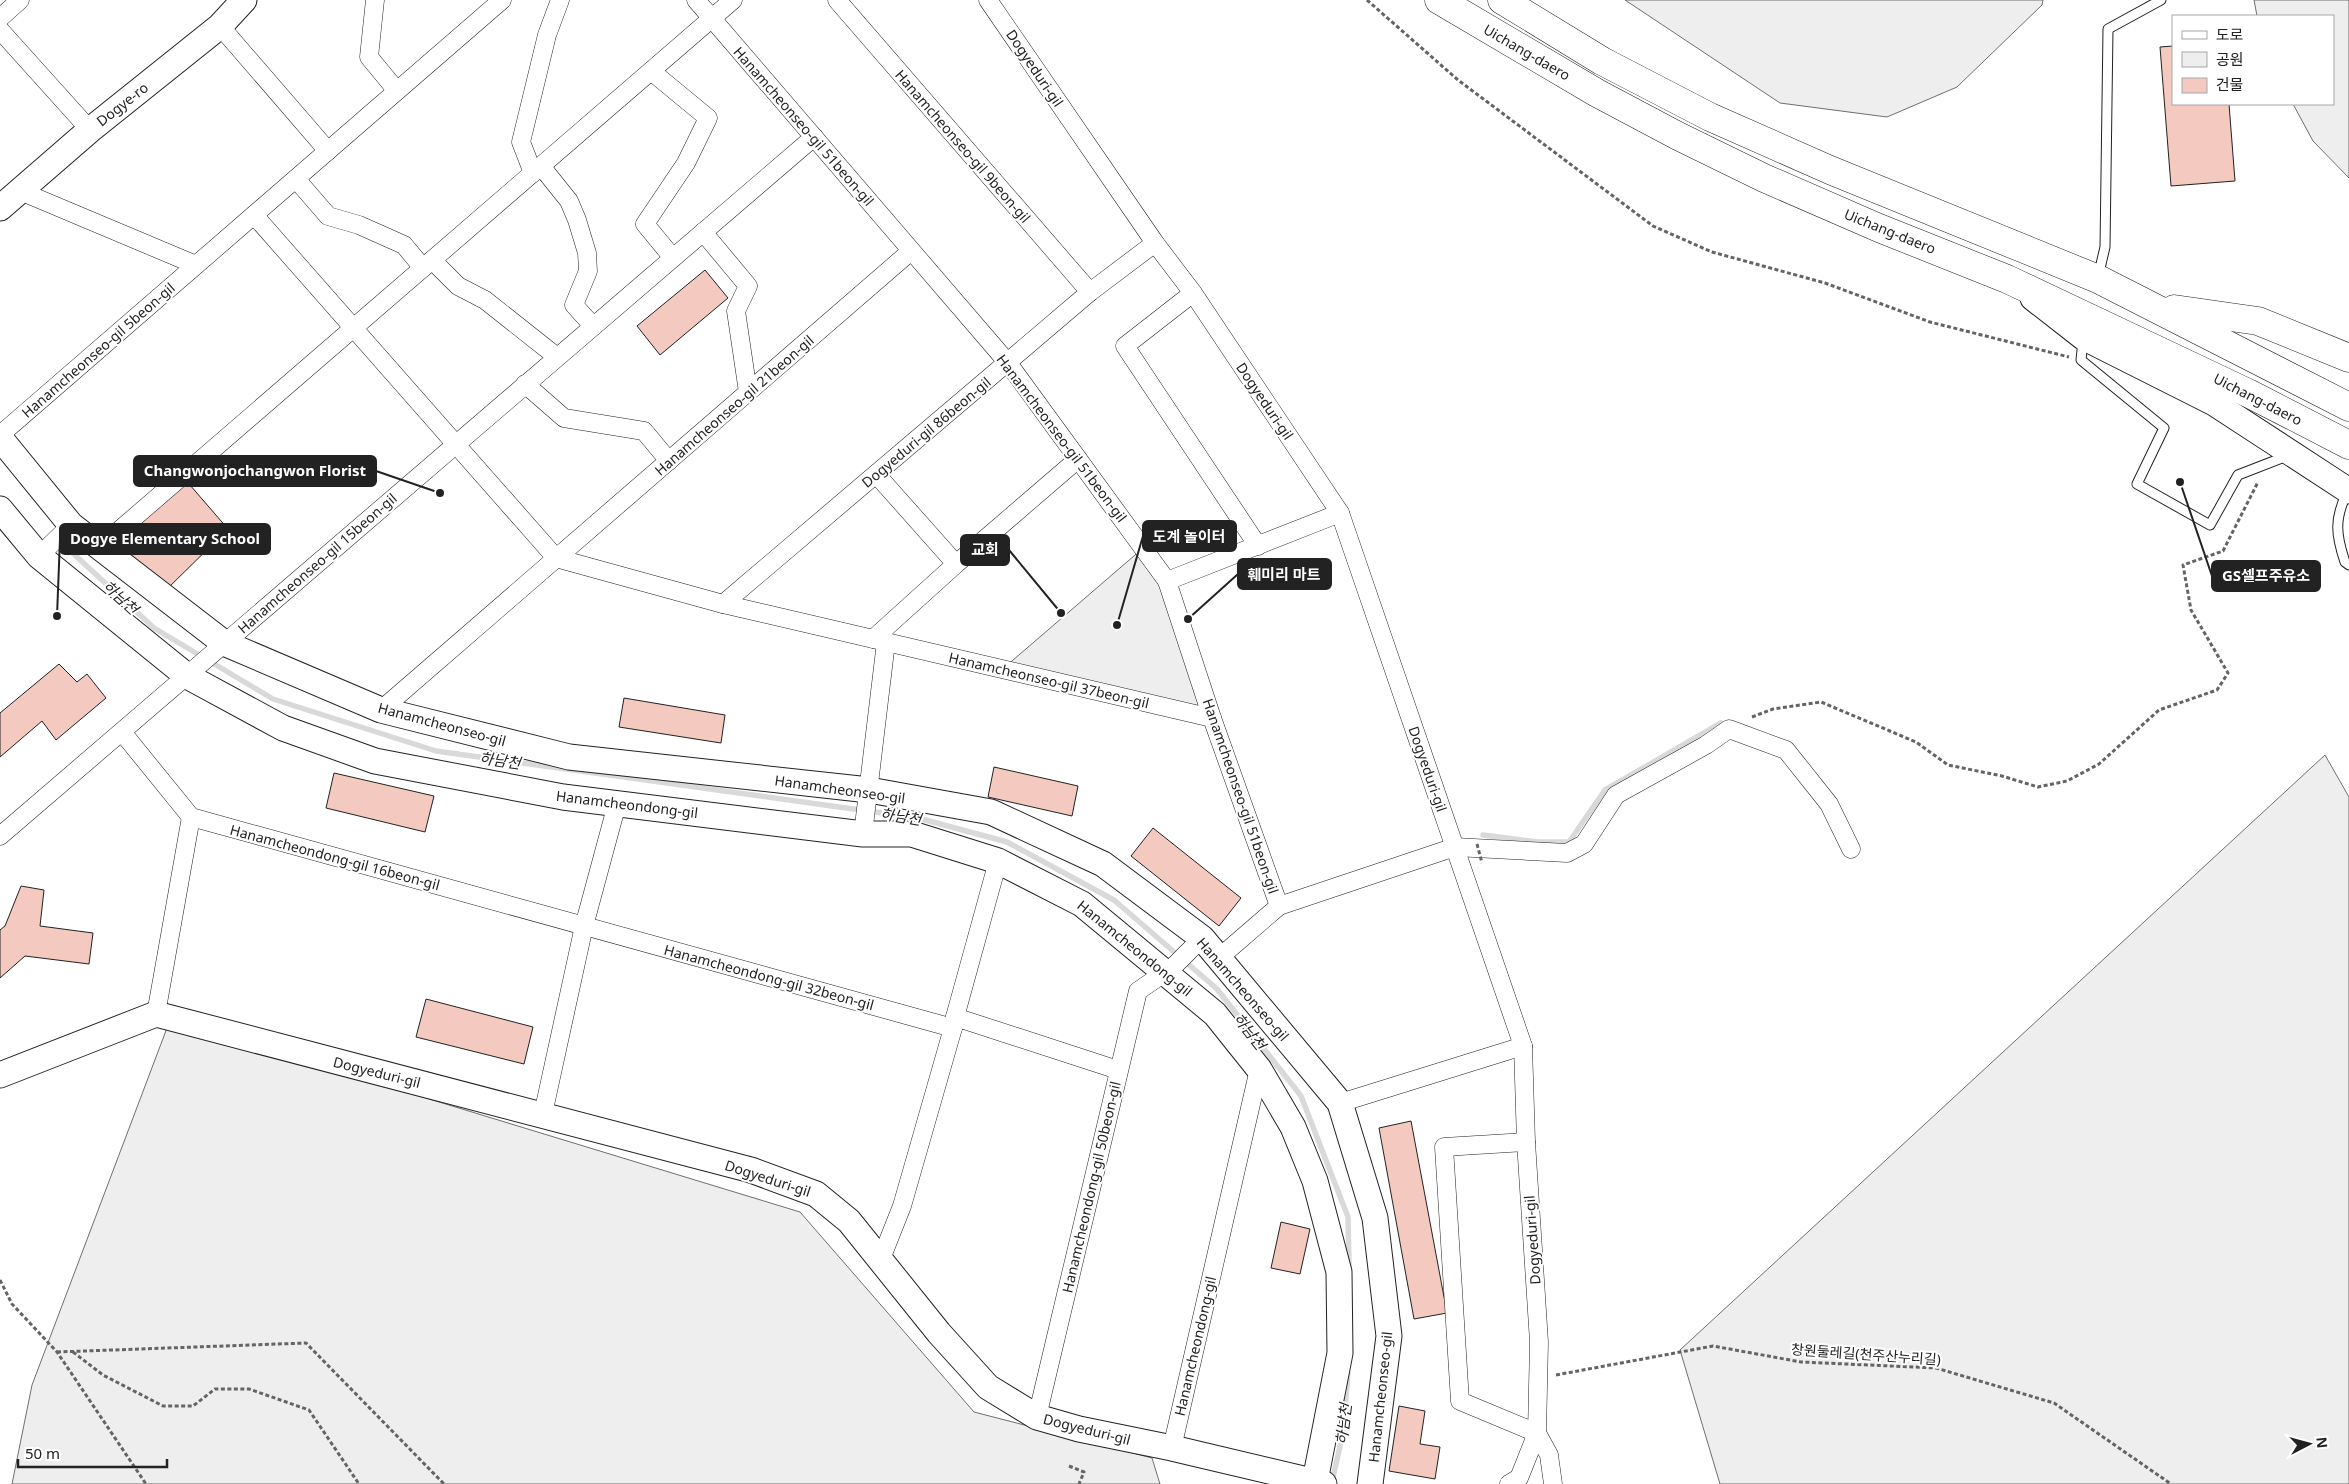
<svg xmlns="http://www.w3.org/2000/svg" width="2349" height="1484" font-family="'Noto Sans','Noto Sans KR',sans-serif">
<rect width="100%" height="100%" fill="#fff"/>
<g fill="#eee" stroke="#6f6f6f">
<path d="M 1625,0 L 2043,0 L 2042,5 L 1957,87 L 1887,117 L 1780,103 Z"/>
<path d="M 2254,0 L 2349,0 L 2349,178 L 2313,141 L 2293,104 L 2333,104 L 2333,16 L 2257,16 Z"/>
<path d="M 1142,549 L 1166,582 L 1209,715 L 1005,667 Z"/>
<path d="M 2325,755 L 2349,797 L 2349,1484 L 1720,1484 L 1680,1350 Z"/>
<path d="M 170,1020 L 800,1212 L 974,1412 L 1152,1458 L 1160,1484 L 12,1484 L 32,1385 Z"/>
</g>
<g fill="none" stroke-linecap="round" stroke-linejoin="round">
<g stroke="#d9d9d9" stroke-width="5.5">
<path d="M 65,546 L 154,628 L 273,699 L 436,751 L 918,818 L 1007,842 L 1114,900 L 1217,989 L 1301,1096 L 1348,1217 L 1349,1266"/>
<path d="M 1483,835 L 1538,842 L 1569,842 L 1605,790 L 1721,723"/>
<path d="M 1332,1482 L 1343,1433 L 1348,1373"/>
</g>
</g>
<g fill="#f3c9c0" stroke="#222">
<path d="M 2173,46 L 2173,104 L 2229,104 L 2235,181 L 2171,186 L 2160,47 Z"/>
<path d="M 705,270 L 728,298 L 660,355 L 637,326 Z"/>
<path d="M 183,477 L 228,529 L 163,593 L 102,547 Z"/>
<path d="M 59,664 L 77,682 L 87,674 L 106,698 L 56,740 L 42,721 L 0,757 L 0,713 Z"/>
<path d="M 624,698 L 725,715 L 721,743 L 619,727 Z"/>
<path d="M 994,767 L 1078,786 L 1072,816 L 988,797 Z"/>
<path d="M 334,773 L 434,796 L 425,832 L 326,808 Z"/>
<path d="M 1153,828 L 1241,898 L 1219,926 L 1131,856 Z"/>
<path d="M 21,886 L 44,890 L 40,926 L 93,933 L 89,964 L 25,956 L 0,978 L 0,930 L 5,926 Z"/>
<path d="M 426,999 L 533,1027 L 524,1064 L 416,1037 Z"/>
<path d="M 1411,1121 L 1447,1313 L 1414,1319 L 1379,1128 Z"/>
<path d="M 1281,1222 L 1310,1229 L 1300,1274 L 1271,1268 Z"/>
<path d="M 1399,1406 L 1425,1411 L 1420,1444 L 1440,1447 L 1435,1479 L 1389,1471 Z"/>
</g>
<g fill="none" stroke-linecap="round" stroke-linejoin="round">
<defs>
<g id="lane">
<path d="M 2098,277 L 2105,247 L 2108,29 L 2161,0"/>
<path d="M 2083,340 L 2081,360 L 2164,428 L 2137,484 L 2210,525 L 2238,475 L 2287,456"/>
<path d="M 2347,493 C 2334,519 2336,535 2345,562 L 2349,565"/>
</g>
<g id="street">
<path d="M 375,0 L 369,57 L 397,91"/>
<path d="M 696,0 L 1008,363 L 1167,581 L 1212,718 L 1279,906 L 1220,957"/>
<path d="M 837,0 L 1090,292"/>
<path d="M 988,0 L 1155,243 L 1193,293 L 1340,513 L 1523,1046 L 1526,1142 L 1539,1342 L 1537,1433 L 1519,1478 L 1509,1484"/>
<path d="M 0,18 L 20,0"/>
<path d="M 220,26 L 328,151"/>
<path d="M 0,30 L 90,130"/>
<path d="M 651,71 L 708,118 L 686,163 L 645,224 L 673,258"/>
<path d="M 541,166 L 569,201 L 577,220 L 587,253 L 588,271 L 574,305 L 593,326"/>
<path d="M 533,173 L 521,142 L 547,35 L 560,0"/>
<path d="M 296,179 L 328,216 L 359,225 L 404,245 L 423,268"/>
<path d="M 20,191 L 196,265"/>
<path d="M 254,215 L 556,558 L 723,604 L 1212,718"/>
<path d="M 703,232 L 748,286 L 736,311 L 748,392"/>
<path d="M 432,260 L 458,286 L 485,300 L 557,357"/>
<path d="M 1193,293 L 1125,346 L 1258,546"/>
<path d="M 525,384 L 564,418 L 644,431 L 669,461"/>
<path d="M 0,435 L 502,0"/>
<path d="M 876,474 L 956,564"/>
<path d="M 100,547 L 733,0"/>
<path d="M 39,556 L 71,525"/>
<path d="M 1167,581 L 1340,513"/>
<path d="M 723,604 L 1090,292 L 1155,243"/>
<path d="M 873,639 L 956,564 L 1078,459"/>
<path d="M 381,710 L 911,251"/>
<path d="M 122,732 L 191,817 L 953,1028"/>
<path d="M 863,834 L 886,642"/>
<path d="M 0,836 L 814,137"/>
<path d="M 1279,906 L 1455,847 L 1567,853 L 1584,844 L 1616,795 L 1706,745 L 1729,729 L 1786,750 L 1829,804 L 1851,849"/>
<path d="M 156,1014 L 191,817"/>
<path d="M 955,1017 L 1118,1070"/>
<path d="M 1340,1103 L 1523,1046"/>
<path d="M 543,1114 L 584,926 L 617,804"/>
<path d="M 1526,1142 L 1444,1147 L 1460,1401 L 1537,1433 L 1549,1455 L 1553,1484"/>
<path d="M 881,1259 L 902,1206 L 953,1028 L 955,1017 L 998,861"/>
<path d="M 1037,1417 L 1138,991 L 1173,967 L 1202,938"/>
<path d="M 1172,1448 L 1259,1069"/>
</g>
<g id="secondary">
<path d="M 0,208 L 90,130 L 220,26 L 244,0"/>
<path d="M 2033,298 L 2083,337 L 2214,403 L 2349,491"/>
<path d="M 0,438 L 71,525 L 224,643 L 381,710 L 569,757 L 869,790 L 991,812 L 1103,864 L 1202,938 L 1340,1103 L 1375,1218 L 1389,1336 L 1370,1484"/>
<path d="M 0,509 L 39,556 L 187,676 L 283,728 L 375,761 L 563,797 L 863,834 L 912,834 L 998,861 L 1082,904 L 1215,1014 L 1259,1069 L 1293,1127 L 1315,1181 L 1339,1272 L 1340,1353 L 1315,1481"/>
<path d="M 0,1075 L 156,1014 L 751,1170 L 816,1194 L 849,1221 L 939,1333 L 988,1387 L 1037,1417 L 1079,1429 L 1172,1448 L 1324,1484"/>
</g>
<g id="highway">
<path d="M 1439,0 L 1597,93 L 1678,136 L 1764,178 L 1879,228 L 2007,279 L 2248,393 L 2349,445"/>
<path d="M 1502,0 L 1602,61 L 1710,117 L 1830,170 L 2098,279 L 2349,407"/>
<path d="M 2174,309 L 2258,321 L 2349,358"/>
</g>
</defs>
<use href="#lane" stroke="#222" stroke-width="11"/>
<use href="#street" stroke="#222" stroke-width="19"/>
<use href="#secondary" stroke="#222" stroke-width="27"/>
<use href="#highway" stroke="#222" stroke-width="29"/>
<g stroke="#646464" stroke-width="3" stroke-dasharray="4 2.5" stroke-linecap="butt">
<path d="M 1367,0 L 1458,80 L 1653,226 L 1712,252 L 1825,283 L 1930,322 L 2069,357"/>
<path d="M 1752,717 L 1773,709 L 1821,702 L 1916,742 L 1948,765 L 2002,776 L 2038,787 L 2067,781 L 2099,764 L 2159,710 L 2217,690 L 2228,673 L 2191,610 L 2183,565 L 2223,551 L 2258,482"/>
<path d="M 0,1280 L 12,1304 L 57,1352 L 146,1484"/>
<path d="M 57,1352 L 306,1343 L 444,1484"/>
<path d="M 73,1352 L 103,1375 L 163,1406 L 193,1406 L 215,1389 L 249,1389 L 309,1410 L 359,1484"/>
<path d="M 1556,1375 L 1713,1346 L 1801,1362 L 1936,1368 L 2054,1403 L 2171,1484"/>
<path d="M 1069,1466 L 1084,1472 L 1079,1484"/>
</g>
<use href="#lane" stroke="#fff" stroke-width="9"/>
<use href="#street" stroke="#fff" stroke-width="18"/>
<use href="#secondary" stroke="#fff" stroke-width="25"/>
<use href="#highway" stroke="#fff" stroke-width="28"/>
<path stroke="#646464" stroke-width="3" stroke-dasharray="4 2.5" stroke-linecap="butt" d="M 1477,844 L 1482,863"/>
</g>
<g text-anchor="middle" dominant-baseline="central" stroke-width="4" stroke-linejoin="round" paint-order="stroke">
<g font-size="14" fill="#222" stroke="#fff">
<text transform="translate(1527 52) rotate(30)">Uichang-daero</text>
<text transform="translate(1035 68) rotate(56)">Dogyeduri-gil</text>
<text transform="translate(122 104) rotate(-38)">Dogye-ro</text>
<text transform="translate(804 126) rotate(49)">Hanamcheonseo-gil 51beon-gil</text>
<text transform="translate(963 146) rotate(49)">Hanamcheonseo-gil 9beon-gil</text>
<text transform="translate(1890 231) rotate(22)">Uichang-daero</text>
<text transform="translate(98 350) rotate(-41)">Hanamcheonseo-gil 5beon-gil</text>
<text transform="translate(2258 399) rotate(27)">Uichang-daero</text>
<text transform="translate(1265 401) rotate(56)">Dogyeduri-gil</text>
<text transform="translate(734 405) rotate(-41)">Hanamcheonseo-gil 21beon-gil</text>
<text transform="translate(926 432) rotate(-40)">Dogyeduri-gil 86beon-gil</text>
<text transform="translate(1062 438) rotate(53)">Hanamcheonseo-gil 51beon-gil</text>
<text transform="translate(317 563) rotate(-41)">Hanamcheonseo-gil 15beon-gil</text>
<text transform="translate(1049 680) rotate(13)">Hanamcheonseo-gil 37beon-gil</text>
<text transform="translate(442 724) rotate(15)">Hanamcheonseo-gil</text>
<text transform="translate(1428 769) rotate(71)">Dogyeduri-gil</text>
<text transform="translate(840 789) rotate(8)">Hanamcheonseo-gil</text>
<text transform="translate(1241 796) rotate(71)">Hanamcheonseo-gil 51beon-gil</text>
<text transform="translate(627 804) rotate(7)">Hanamcheondong-gil</text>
<text transform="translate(335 857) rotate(15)">Hanamcheondong-gil 16beon-gil</text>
<text transform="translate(1135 948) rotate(39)">Hanamcheondong-gil</text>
<text transform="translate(769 977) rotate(15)">Hanamcheondong-gil 32beon-gil</text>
<text transform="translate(1243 989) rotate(49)">Hanamcheonseo-gil</text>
<text transform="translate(377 1072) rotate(14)">Dogyeduri-gil</text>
<text transform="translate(768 1178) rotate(18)">Dogyeduri-gil</text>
<text transform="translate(1091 1187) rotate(-77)">Hanamcheondong-gil 50beon-gil</text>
<text transform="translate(1532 1240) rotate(-94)">Dogyeduri-gil</text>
<text transform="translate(1195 1346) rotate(-77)">Hanamcheondong-gil</text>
<text transform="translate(1866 1354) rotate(4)">창원둘레길(천주산누리길)</text>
<text transform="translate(1380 1397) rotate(-84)">Hanamcheonseo-gil</text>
<text transform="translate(1087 1429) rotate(14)">Dogyeduri-gil</text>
</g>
<g font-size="15" font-style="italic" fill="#222" stroke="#fff">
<text transform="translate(121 597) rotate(43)">하남천</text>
<text transform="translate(500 760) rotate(8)">하남천</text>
<text transform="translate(901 816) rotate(9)">하남천</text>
<text transform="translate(1250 1031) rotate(52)">하남천</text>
<text transform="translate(1343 1424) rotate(-83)">하남천</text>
</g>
</g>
<path fill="none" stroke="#222" stroke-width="2" d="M440 493L376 471M1117 625L1143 536M57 616L60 539M1061 613L1009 550M1188 619L1238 574M2180 482L2212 576"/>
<g fill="#222" stroke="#fff" stroke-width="2">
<circle cx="440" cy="493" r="5"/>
<circle cx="1117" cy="625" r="5"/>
<circle cx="57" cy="616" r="5"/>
<circle cx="1061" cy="613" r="5"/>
<circle cx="1188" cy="619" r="5"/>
<circle cx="2180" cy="482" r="5"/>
</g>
<g fill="#222" stroke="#222" stroke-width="2">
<rect x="134" y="456" width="242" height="30" rx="5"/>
<rect x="1143" y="521" width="93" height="30" rx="5"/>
<rect x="60" y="524" width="210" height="30" rx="5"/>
<rect x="961" y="535" width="48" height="30" rx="5"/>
<rect x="1238" y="559" width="93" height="30" rx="5"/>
<rect x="2212" y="561" width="108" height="30" rx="5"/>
</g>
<g font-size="15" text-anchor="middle" font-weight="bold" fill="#fff">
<text x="255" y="476">Changwonjochangwon Florist</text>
<text x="1189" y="542">도계 놀이터</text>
<text x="165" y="544">Dogye Elementary School</text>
<text x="985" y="555">교회</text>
<text x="1284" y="580">훼미리 마트</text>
<text x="2266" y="581">GS셀프주유소</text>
</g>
<rect x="2172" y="15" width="162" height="90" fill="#ffffff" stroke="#a7a7a7"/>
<rect x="2182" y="31" width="25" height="8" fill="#ffffff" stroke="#a7a7a7"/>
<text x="2216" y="40" font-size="15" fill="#222222">도로</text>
<rect x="2182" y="52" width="25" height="15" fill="#eeeeee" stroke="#a7a7a7"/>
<text x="2216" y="65" font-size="15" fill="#222222">공원</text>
<rect x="2182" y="78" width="25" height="15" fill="#f3c9c0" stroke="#a7a7a7"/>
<text x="2216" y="90" font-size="15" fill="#222222">건물</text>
<g transform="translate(2309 1444) rotate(84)" stroke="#ffffff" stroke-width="4" paint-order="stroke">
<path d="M0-4L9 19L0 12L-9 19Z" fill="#222222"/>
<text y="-8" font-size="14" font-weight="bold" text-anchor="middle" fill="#222222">N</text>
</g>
<path d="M18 1459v8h149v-8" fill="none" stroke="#222222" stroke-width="2.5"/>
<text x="25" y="1459" font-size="15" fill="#222222" stroke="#ffffff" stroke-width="4" paint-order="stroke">50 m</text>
</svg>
